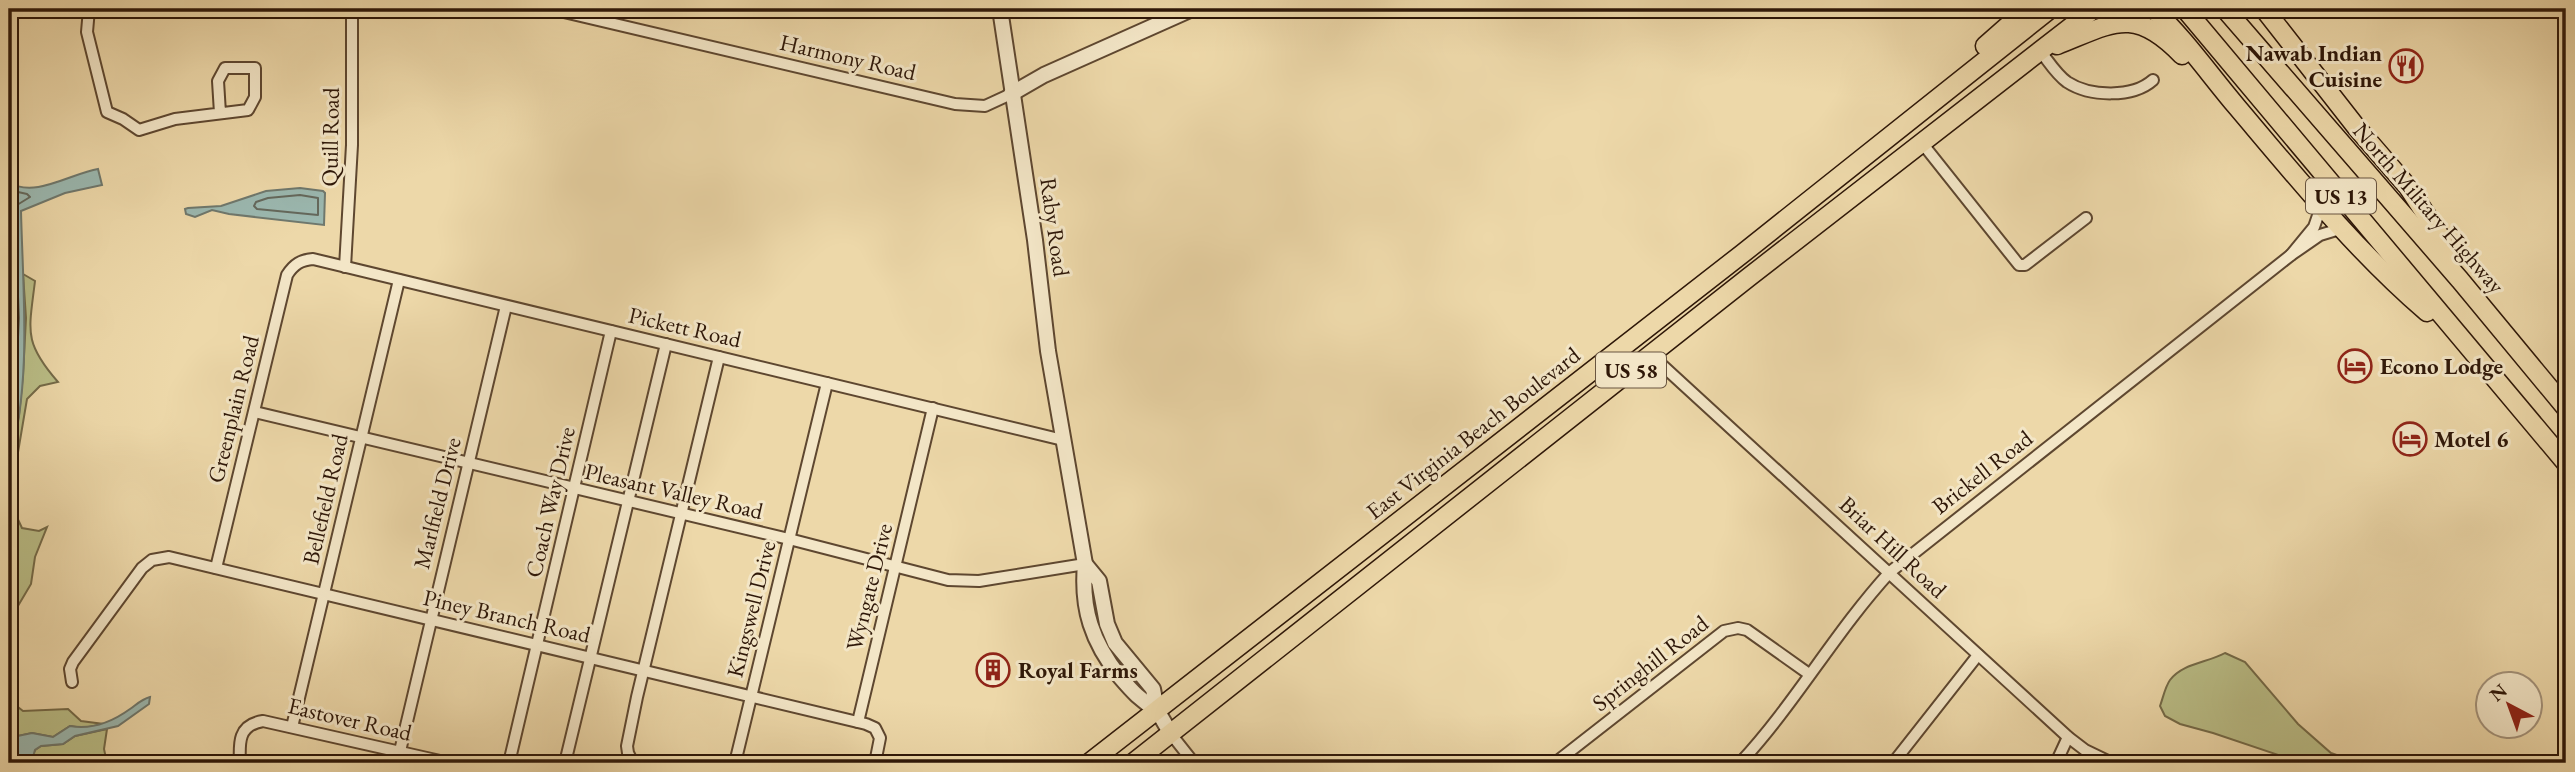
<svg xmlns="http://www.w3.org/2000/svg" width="2575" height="772" font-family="'EB Garamond',serif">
<rect width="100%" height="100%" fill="#edd8a9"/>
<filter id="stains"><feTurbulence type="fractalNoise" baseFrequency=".00286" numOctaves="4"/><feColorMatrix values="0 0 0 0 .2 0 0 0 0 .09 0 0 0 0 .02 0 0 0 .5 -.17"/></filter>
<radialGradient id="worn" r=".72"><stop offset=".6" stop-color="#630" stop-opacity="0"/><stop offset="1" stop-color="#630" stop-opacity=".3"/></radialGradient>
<g fill="#babe87" stroke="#746a48" stroke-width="2">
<path d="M 23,274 L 35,281 C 29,331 23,342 58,382 L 40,386 L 27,399 L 16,464 L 14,511 L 22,528 L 39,531 L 47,527 L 35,557 L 31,584 L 9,621 L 9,464 L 19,415 L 23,375 L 26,318 Z"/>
<path d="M 2225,653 L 2245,662 L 2298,724 L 2331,753 L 2359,763 L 2302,763 L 2213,733 L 2180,724 L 2165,716 L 2160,706 C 2163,698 2165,687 2170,680 C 2183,663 2207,663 2225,653 Z"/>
<path d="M 9,700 L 23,711 L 68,709 L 81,721 L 104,724 L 84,728 L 70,726 L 53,737 L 32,733 L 18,736 L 9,729 Z"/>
<path d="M 107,729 L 104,749 L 107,763 L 34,763 L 32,757 L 35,750 L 41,746 L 63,744 L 75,736 Z"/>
</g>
<g fill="#9bb8b0" stroke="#6f786d" stroke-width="2">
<path d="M 98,169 L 102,185 L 65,193 L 21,211 C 23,295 32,382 9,464 L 9,182 C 34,199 72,173 98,169 Z"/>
<path d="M 300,188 L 323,191 L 325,193 L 324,225 L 229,214 L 212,210 L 195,217 L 186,214 L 185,209 L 188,208 L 221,206 L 266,191 Z"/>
<path d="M 150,697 L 149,704 L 118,726 L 75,736 L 63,744 L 41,746 L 35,750 L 33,757 L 34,763 L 9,763 L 9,729 L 18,736 L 32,733 L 53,737 L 70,726 C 92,730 112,722 130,709 C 137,704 142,699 150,697 Z"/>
</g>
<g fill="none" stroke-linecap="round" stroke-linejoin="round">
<g stroke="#64685c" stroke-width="2">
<path d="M 9,190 L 27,194 L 30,197 L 17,205 L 14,211 L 19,318 L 16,375 L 9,429"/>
<path d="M 300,195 L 318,198 L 318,215 L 257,209 L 254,206 L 256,202 L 268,198 Z"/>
</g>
<defs>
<g id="minor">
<path d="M 89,9 L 87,32 L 107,112 L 123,119 L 139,130 L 175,119 L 248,110 L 255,97 L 255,68 L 225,68 L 218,81 L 220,113"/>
<path d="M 551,9 L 955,104 L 985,106 L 1011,94"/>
<path d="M 2041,52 C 2049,62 2056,74 2067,82 C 2090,97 2133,98 2153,80"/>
<path d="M 1922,143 L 2019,265 L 2025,265 L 2086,218"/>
<path d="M 2322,204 L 2314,227 L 2291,255 L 2320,235 L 2343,228"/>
<path d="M 345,267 L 352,145 L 352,9"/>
<path d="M 1651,355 L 2068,737 L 2085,750 L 2112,763"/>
<path d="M 255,412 L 789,539 L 948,580 L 979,581 L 1085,564"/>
<path d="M 216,568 L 287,275 C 294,264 301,260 313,259 L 1063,440"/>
<path d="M 72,682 L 70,669 L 73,662 L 142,568 L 152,560 L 169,557 L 866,724 L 875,728 L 880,738 L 875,763"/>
<path d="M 858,722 L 933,408"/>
<path d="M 292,727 L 399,280"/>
<path d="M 1171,734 L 1194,763"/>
<path d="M 400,751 L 506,306"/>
<path d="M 240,763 C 239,743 238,725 263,721 L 449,763"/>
<path d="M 509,763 L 611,331"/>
<path d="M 565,763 L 666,344"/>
<path d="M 633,763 L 628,753 L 627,746 L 637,697 L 719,357"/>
<path d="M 735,763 L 827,383"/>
<path d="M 1555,763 L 1724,631 L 1738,628 L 1747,630 L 1809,674"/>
<path d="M 1740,763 C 1795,704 1835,632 1890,572 L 2291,255"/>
<path d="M 1893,763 L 1978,655"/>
<path d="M 2056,763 L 2068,737"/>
</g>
<g id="tertiary">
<path d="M 1000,9 L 1035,240 L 1048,351 L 1085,564 C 1081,609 1092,642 1120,677 C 1132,691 1141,701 1157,710"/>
<path d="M 1011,94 L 1044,75 L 1192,9"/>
<path d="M 1085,564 L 1099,581 L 1107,624 L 1115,643 L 1153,689 L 1157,710 L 1171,734"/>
</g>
<g id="primary">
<path d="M 2153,9 C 2185,39 2209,74 2237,107 C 2297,178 2357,252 2427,312"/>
<path d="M 2185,9 L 2566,463"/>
<path d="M 2225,9 L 2460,280 L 2566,408"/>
<path d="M 2264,9 L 2357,128 L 2408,187 L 2440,236 L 2451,261"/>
<path d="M 2057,45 C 2113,23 2134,5 2182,55"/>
<path d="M 1985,46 L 2027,9"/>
<path d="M 1089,763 L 1742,254 L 2050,9"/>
<path d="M 1133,763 L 1749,277 L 2094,9"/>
</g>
</defs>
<use href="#minor" stroke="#5e4730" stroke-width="14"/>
<use href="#tertiary" stroke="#5e4730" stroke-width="18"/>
<use href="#primary" stroke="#2e1708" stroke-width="21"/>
<use href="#minor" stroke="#f3e6c7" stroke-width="10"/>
<use href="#tertiary" stroke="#f3e6c7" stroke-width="14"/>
<use href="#primary" stroke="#edd8a9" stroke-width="18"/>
</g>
<defs>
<symbol id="restaurant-ring" viewBox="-11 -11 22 22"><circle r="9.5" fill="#f3e6c7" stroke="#8f2418" stroke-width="1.5"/><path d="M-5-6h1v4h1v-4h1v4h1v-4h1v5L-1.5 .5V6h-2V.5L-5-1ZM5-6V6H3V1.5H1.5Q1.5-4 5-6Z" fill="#8f2418"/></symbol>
<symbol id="hotel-ring" viewBox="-11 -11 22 22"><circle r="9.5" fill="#f3e6c7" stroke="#8f2418" stroke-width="1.5"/><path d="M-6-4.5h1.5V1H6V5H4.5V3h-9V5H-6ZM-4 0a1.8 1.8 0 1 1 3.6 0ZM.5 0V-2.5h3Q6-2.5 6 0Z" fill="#8f2418"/></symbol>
<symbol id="building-ring" viewBox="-11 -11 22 22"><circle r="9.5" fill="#f3e6c7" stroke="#8f2418" stroke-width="1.5"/><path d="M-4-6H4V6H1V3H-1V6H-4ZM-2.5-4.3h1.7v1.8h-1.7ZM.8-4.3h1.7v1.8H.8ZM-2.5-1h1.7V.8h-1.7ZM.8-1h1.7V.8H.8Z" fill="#8f2418"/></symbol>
</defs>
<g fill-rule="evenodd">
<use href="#restaurant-ring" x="2387" y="47" width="38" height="38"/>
<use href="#hotel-ring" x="2336" y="347" width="38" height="38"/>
<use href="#hotel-ring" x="2391" y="420" width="38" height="38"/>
<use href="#building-ring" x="974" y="651" width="38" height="38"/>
</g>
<g text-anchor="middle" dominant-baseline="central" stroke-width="6" stroke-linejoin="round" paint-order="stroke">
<g fill="#f3e6c7" stroke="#695541" stroke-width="2">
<rect x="2306" y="178.5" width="70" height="35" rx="5"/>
<rect x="1596" y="352.5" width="70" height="35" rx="5"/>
</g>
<g font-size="21" font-weight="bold" fill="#2e1708">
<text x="2341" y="196">US 13</text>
<text x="1631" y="370">US 58</text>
</g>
<g font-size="23" font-weight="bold" fill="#2e1708" stroke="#f3e6c7" text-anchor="start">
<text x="2382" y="53" text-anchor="end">Nawab Indian<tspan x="2382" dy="26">Cuisine</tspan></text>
<text x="2380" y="366">Econo Lodge</text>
<text x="2434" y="439">Motel 6</text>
<text x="1018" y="670">Royal Farms</text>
</g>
<g font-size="23" fill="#2e1708" stroke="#f3e6c7">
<text transform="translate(848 57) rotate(13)">Harmony Road</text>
<text transform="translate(330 137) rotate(-89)">Quill Road</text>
<text transform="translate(2429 208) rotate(49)">North Military Highway</text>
<text transform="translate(1055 227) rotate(82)">Raby Road</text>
<text transform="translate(685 327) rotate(13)">Pickett Road</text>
<text transform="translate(233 409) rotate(-76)">Greenplain Road</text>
<text transform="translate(1473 433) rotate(-38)">East Virginia Beach Boulevard</text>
<text transform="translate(1982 472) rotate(-38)">Brickell Road</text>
<text transform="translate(674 491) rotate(13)">Pleasant Valley Road</text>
<text transform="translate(325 499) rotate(-77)">Bellefield Road</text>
<text transform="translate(550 502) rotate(-77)">Coach Way Drive</text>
<text transform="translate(437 503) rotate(-76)">Marlfield Drive</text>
<text transform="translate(1893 547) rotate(43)">Briar Hill Road</text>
<text transform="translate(869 587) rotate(-76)">Wyngate Drive</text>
<text transform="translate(751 609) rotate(-76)">Kingswell Drive</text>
<text transform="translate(507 616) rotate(13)">Piney Branch Road</text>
<text transform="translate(1650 663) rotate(-38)">Springhill Road</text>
<text transform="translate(350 719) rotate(13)">Eastover Road</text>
</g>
</g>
<rect width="2575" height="772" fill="none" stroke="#edd8a9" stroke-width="35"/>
<rect x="10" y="10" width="2554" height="751" fill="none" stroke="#2e1708" stroke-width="3.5"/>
<rect x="18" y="18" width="2540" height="737" fill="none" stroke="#2e1708" stroke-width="2"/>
<g transform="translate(2509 705) rotate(319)"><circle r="33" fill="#f3e6c7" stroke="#a4937b" stroke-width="2"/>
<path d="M0-5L12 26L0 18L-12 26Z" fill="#8f2418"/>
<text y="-10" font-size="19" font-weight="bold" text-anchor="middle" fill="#2e1708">N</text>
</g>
<rect width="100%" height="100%" filter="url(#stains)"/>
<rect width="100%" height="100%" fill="url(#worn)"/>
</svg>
